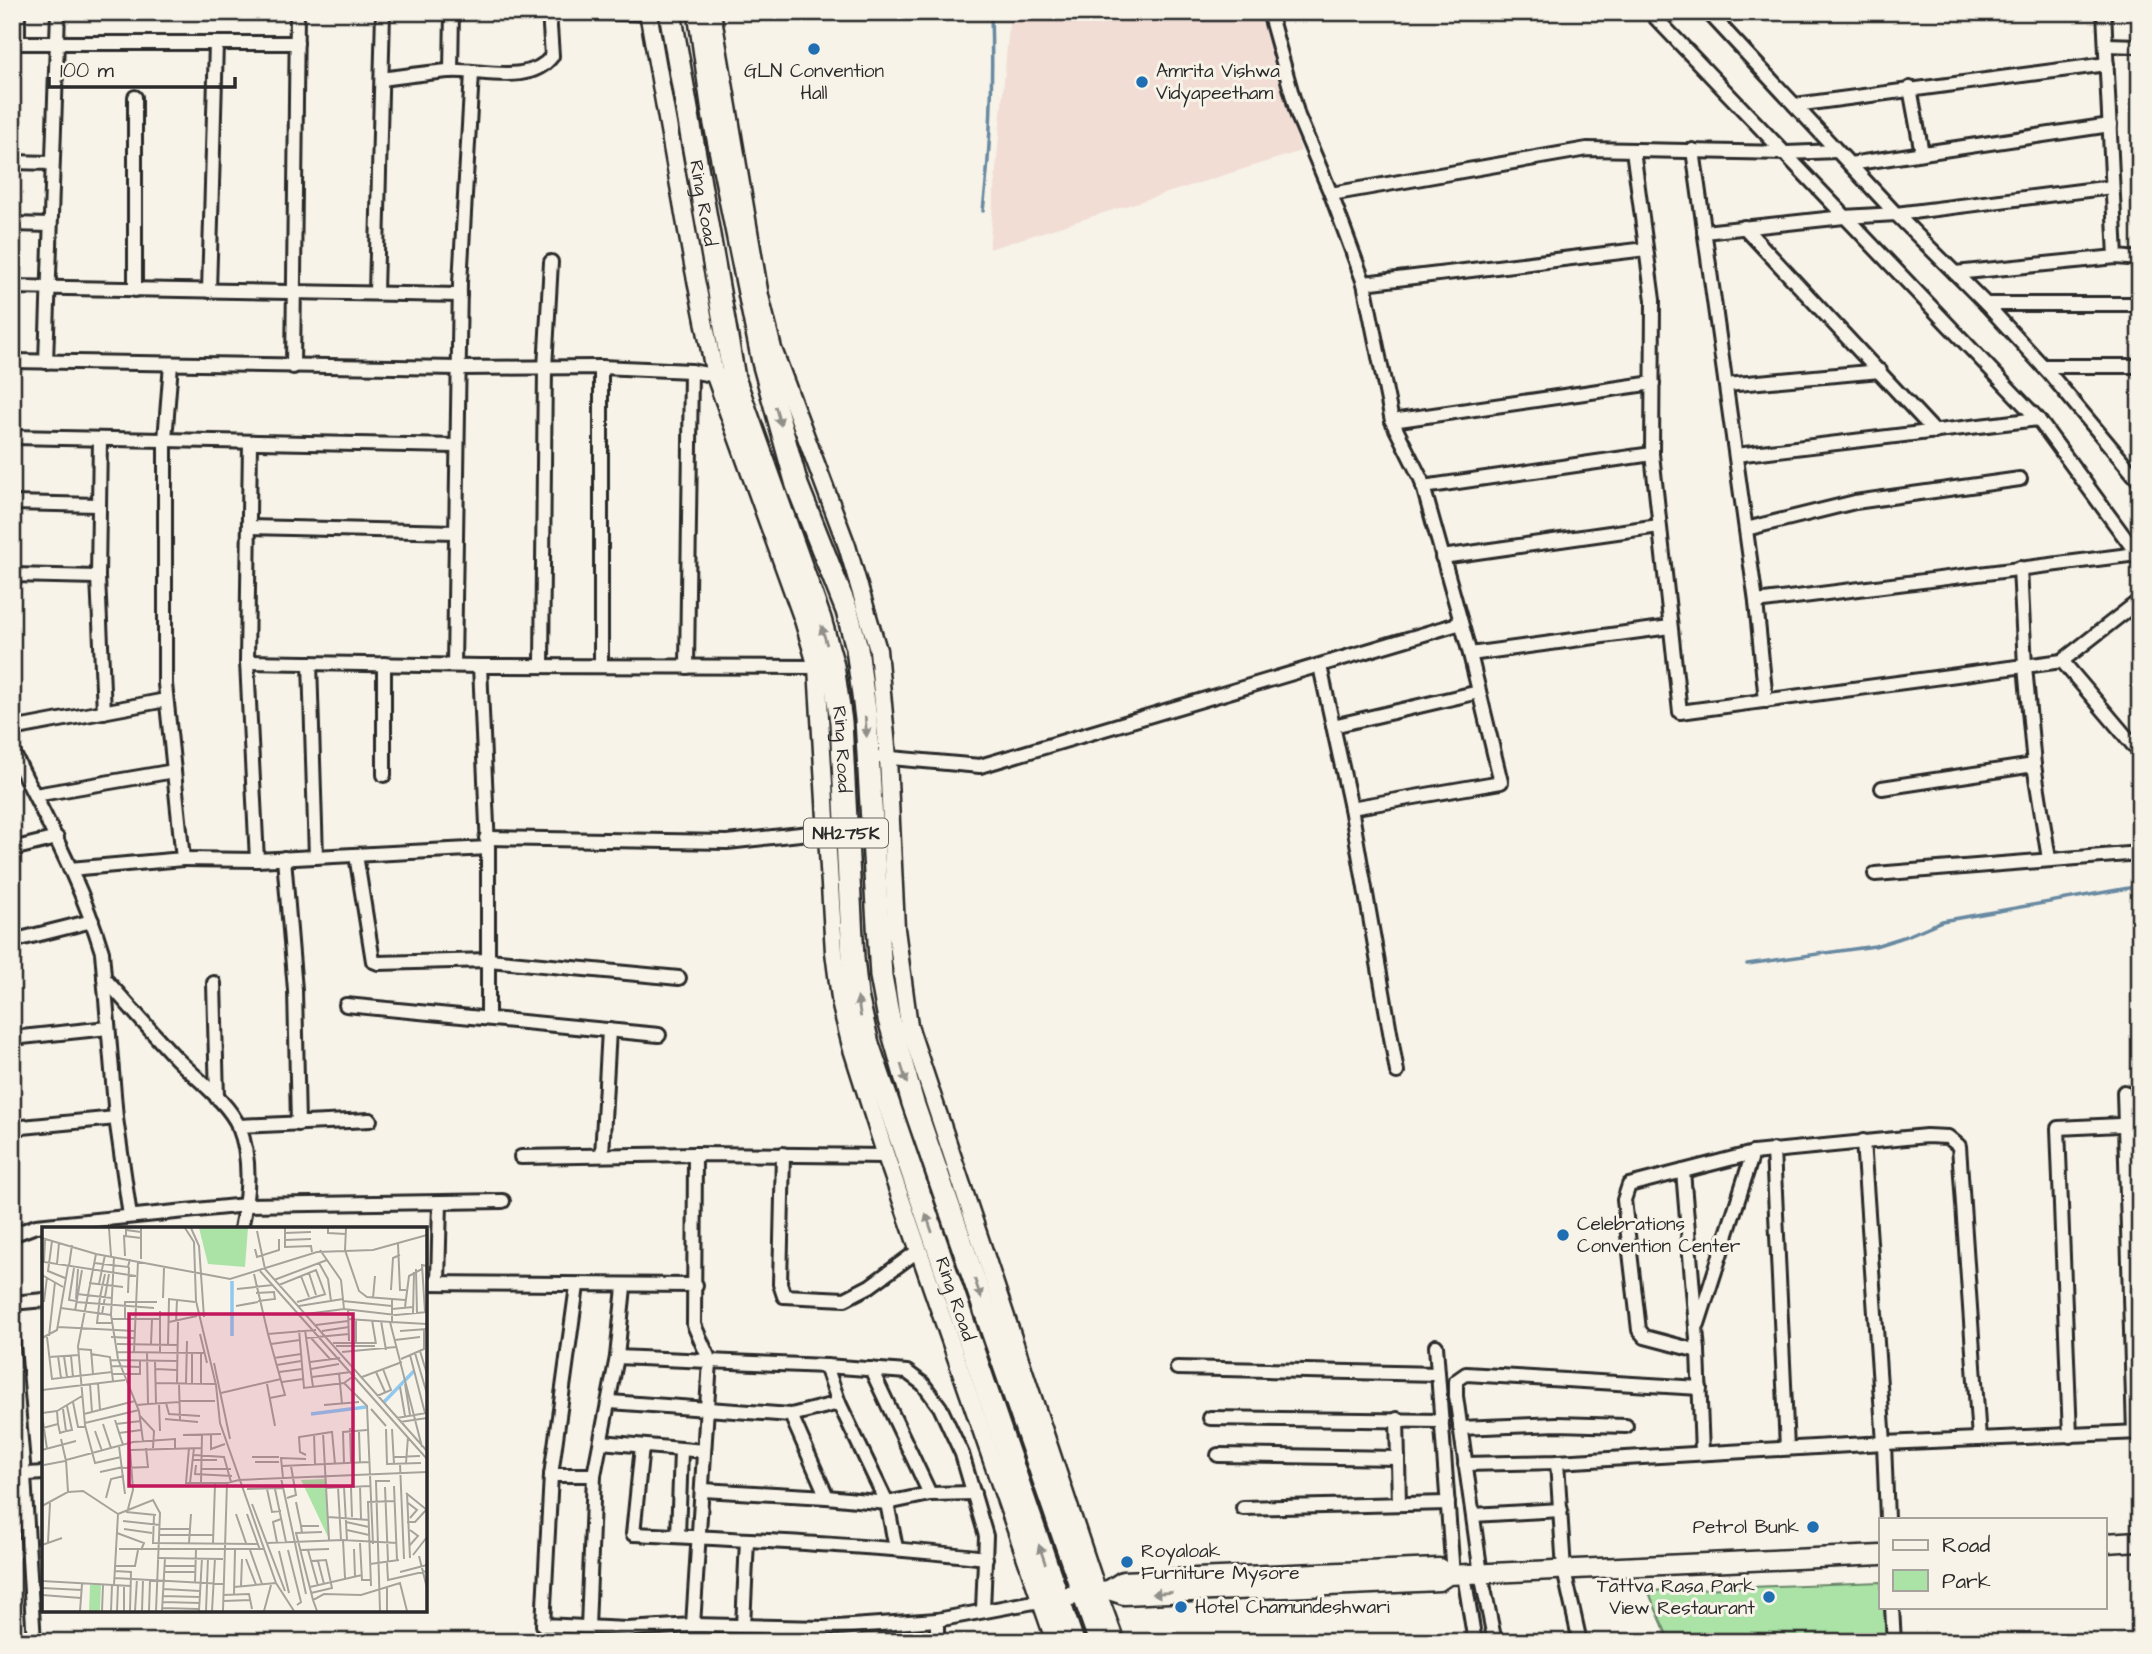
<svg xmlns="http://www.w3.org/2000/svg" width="2152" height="1654" font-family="'Architects Daughter',sans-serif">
<rect width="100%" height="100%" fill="#f7f3e8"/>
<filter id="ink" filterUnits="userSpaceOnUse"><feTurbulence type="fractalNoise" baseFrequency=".0143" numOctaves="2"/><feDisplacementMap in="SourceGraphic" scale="14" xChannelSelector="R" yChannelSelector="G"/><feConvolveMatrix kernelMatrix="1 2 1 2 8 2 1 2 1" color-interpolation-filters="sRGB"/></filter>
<g filter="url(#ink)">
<path fill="#f2ddd5" d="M 1010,12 L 1259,12 L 1301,151 L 989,249 Z"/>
<path fill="#abe3a7" stroke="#6b8769" stroke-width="2" d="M 1881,1582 L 1881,1607 L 1888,1607 L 1890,1642 L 1670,1642 L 1648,1591 Z"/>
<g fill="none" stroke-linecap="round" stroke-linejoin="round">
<g stroke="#6889a1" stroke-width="3.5">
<path d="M 983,211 C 991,145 993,78 991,12"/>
<path d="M 1747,964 L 1875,946 L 1907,936 L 1942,921 L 2140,886"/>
</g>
<defs>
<g id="minor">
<path d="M 593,12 L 649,14"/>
<path d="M 1269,12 L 1298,116 L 1331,194 L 1587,149 L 1786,153 L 1837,151"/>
<path d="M 1650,12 L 2038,419 L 2140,558"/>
<path d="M 1708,12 L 1896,214 L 1986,304 L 2050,374 L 2140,482"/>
<path d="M 2104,12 L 2116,257"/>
<path d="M 12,43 L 297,43"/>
<path d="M 18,43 L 18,12"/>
<path d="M 2106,45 L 2140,46"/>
<path d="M 451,71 L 452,12"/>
<path d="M 382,79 C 404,76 426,73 448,71 C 480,69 530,86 552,56 L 549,12"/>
<path d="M 1910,88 L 1922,153"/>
<path d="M 1795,105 L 2107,64"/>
<path d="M 1633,150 L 1653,300 L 1652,454 L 1680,712 L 2062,661 L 2140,600"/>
<path d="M 1693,150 L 1756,602 L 1766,701"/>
<path d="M 12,162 L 52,163"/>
<path d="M 1850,164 L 2110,125"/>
<path d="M 1331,194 L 1364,283 L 1392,421 L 1421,479 L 1470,654 L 1501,782 L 1351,808"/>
<path d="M 12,224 L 50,225"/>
<path d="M 1744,227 L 1935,432"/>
<path d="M 1704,232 L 1844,217 L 1896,214 L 2112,187"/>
<path d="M 1955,273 L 2116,257 L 2140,259"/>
<path d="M 1364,283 L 1646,249"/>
<path d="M 12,287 L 460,295"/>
<path d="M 135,290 L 135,97"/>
<path d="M 209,291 L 216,43"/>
<path d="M 376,293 L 383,12"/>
<path d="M 1986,304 L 2140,304"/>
<path d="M 12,361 L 459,368 L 601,367 L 691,371 L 722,377"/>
<path d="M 46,362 L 58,12"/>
<path d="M 2043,366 L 2140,366"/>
<path d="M 293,367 L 297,12"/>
<path d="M 1726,385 L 1880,371"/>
<path d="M 1392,421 L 1653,383"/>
<path d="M 12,437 L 457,446"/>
<path d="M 250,442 L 247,662 L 257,860"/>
<path d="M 1736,455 L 2038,419"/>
<path d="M 1423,487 L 1652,454"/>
<path d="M 12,503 L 99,505"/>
<path d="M 249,527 L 456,532"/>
<path d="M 1746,529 L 1855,502 L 2020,479"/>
<path d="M 1442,557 L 1659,526"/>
<path d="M 2020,568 L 2025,666 L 2034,765 L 2049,859"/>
<path d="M 12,575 L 98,577 L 100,439"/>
<path d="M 98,577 L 104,712"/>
<path d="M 1756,602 L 2137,554"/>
<path d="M 1470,654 L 1670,627"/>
<path d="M 2062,661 L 2140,753"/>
<path d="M 247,662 L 480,666 L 824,667"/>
<path d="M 310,663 L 316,857"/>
<path d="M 384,664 L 384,775"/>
<path d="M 542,664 L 545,368 L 551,262"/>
<path d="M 454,665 L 460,283 L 472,73"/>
<path d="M 480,666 L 488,848 L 488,1018"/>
<path d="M 601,666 L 601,367"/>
<path d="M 1320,666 L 1351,808 L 1397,1072"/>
<path d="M 687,667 L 691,371"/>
<path d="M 1333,726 L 1479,692"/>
<path d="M 12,729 L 166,700"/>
<path d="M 12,750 C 44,816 81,881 102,952 L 116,1118 L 130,1216"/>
<path d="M 880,757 L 980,766 L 1461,623"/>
<path d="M 1882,788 L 2034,765"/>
<path d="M 35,795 L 174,771"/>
<path d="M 486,838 L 727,842 L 828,831"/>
<path d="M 12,849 L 57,838"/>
<path d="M 356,855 L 373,961 L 378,963 L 489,960 L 679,978"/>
<path d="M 284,858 L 295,990 L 298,1124"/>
<path d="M 183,859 L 257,860 L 488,848"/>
<path d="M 70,869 L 183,859 L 165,684 L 165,440 L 171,364"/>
<path d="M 1875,874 L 2140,853"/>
<path d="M 12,941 L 92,921"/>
<path d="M 104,978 C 129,1005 152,1033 177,1059 C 197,1079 228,1102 239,1127 C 252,1160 248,1196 241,1229"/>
<path d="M 214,983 L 217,1098"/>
<path d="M 346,1005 L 659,1035"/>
<path d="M 12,1038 L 108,1028"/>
<path d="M 2124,1092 L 2134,1433"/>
<path d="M 238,1126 L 370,1120"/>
<path d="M 12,1128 L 116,1118"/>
<path d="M 1863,1141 L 1884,1443 L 1887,1519"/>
<path d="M 1773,1150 L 1787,1448"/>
<path d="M 783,1154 L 780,1284 L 784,1296 L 845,1299 L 870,1286 L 919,1250"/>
<path d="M 602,1155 L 609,1030"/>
<path d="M 521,1157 L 695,1154 L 886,1156"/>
<path d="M 1683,1171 L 1698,1351 L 1702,1453"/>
<path d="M 440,1202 L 503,1201"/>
<path d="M 12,1235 L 36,1226 L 246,1205 L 440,1202 L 438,1283"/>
<path d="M 425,1283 L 696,1285"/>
<path d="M 577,1286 L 551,1475 L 543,1625 L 627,1629 L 693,1625 L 823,1628 L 937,1620"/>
<path d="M 12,1303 L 44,1300"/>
<path d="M 1698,1324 L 1753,1153"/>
<path d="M 12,1335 L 24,1475 L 34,1642"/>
<path d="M 1436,1346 L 1453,1575"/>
<path d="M 1698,1351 L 1645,1337 L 1639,1330 L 1624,1200 L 1629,1185 L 1753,1153 L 1926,1136 L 1948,1137 L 1959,1146 L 1979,1439"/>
<path d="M 617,1357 L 826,1366 L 907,1372 L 923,1384 L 940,1407 L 962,1454 L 986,1536 L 983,1610"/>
<path d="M 826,1366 L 839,1403 L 887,1503 L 896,1548"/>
<path d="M 1177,1368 L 1438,1374"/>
<path d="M 871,1369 L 930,1494"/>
<path d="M 610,1402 L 791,1415 L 839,1403"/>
<path d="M 791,1415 L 827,1497"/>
<path d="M 1210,1418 L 1442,1421"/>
<path d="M 1397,1419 L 1399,1504"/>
<path d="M 1460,1428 L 1557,1424 L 1626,1426"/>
<path d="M 2070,1436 L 2058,1128 L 2140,1124"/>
<path d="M 601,1442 L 704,1451"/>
<path d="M 642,1446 L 633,1534 C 751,1540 869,1545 986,1558"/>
<path d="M 1218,1455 L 1398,1458"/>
<path d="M 1557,1462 L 1564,1570 L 1580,1642"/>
<path d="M 1465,1464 L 1557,1462 L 1884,1443 L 2140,1432"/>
<path d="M 12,1475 L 44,1473"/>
<path d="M 551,1475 L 594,1475"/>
<path d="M 703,1490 L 827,1497 L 887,1503 L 930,1494 L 974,1493"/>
<path d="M 1243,1508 L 1448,1503"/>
<path d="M 1473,1515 L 1561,1510"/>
<path d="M 678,1536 L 681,1451"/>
<path d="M 1464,1575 L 1475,1642"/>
<path d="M 1892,1607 L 1894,1642"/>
<path d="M 693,1625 L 710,1361 L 694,1325 L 695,1154"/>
<path d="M 743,1626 L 747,1540"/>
<path d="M 588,1627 L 594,1475 L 617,1357 L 624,1287"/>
<path d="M 937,1642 L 937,1620 L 1050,1599"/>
<path d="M 1495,1642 L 1481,1574 L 1456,1396 L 1456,1381 L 1466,1374 L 1700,1388"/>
</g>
<g id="tertiary">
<path d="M 648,12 L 694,270 L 715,376 L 803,620 L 817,667 L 834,952 L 841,1006 L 851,1046 L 886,1156 L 1055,1642"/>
<path d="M 712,12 L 760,296 L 773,349 L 847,546 L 878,650 L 888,758 L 896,929 L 909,1026 L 1098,1593 L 1116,1642"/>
</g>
<g id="secondary">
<path d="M 2105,1543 L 2140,1541"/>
<path d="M 1109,1590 L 1124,1595 L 1439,1581 L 1448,1575 L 1881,1555"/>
<path d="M 1057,1598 L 1109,1590 L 1123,1581 L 1439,1568 L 1448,1575"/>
</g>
<g id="trunk">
<path id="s1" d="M 670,12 L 734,378 L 820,619 L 833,666 L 841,722 L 853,958 L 857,996 L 868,1044 L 1073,1642"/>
<path d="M 699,12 L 714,119 L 763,362 L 797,485 L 847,611 L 857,648 L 866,719 L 881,976 L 889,1019 L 913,1103 L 1100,1642"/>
</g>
</defs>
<use href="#minor" stroke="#2b2b2b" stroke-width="18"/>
<use href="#tertiary" stroke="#2b2b2b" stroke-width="21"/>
<use href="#secondary" stroke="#2b2b2b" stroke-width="23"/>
<use href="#trunk" stroke="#2b2b2b" stroke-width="26"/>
<use href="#minor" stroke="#f7f3e8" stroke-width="12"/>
<use href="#tertiary" stroke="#f7f3e8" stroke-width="16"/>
<use href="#secondary" stroke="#f7f3e8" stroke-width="18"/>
<use href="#trunk" stroke="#f7f3e8" stroke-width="21"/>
</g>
<defs><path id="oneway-solid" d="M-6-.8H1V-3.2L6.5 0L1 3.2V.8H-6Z" transform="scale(1.75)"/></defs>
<g fill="#918f8a">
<use href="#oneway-solid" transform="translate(778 416) rotate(74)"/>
<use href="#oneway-solid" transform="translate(824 635) rotate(-106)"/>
<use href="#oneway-solid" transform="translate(866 727) rotate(86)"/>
<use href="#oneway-solid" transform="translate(859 1007) rotate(-100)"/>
<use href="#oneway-solid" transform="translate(904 1074) rotate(73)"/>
<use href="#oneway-solid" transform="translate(929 1223) rotate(-109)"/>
<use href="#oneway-solid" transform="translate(978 1289) rotate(71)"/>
<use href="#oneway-solid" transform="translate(1042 1554) rotate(-109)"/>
<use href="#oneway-solid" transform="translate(1162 1593) rotate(177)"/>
</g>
</g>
<g fill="#1f6fb2" stroke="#f7f3e8" stroke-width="2.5">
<circle cx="814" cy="49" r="7"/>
<circle cx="1142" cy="82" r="7"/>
<circle cx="1563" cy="1235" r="7"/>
<circle cx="1813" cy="1527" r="7"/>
<circle cx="1127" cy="1562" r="7"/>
<circle cx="1769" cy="1597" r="7"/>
<circle cx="1181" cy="1607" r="7"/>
</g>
<g text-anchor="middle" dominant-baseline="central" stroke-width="6" stroke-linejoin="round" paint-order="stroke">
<rect fill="#f7f3e8" stroke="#686764" stroke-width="2" x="804" y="818.5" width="84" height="29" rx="5"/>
<g font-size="18" font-weight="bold" fill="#2b2b2b">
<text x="846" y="833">NH275K</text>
</g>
<g font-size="19" fill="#2b2b2b" stroke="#f7f3e8" text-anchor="start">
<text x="814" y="71" text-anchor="middle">GLN Convention<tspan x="814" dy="22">Hall</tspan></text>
<text x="1156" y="71">Amrita Vishwa<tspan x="1156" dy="22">Vidyapeetham</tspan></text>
<text x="1577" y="1224">Celebrations<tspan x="1577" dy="22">Convention Center</tspan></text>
<text x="1799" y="1527" text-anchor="end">Petrol Bunk</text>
<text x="1141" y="1551">Royaloak<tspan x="1141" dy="22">Furniture Mysore</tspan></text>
<text x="1755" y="1586" text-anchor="end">Tattva Rasa Park<tspan x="1755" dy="22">View Restaurant</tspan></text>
<text x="1195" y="1607">Hotel Chamundeshwari</text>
</g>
<g font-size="19" fill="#2b2b2b" stroke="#f7f3e8">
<text stroke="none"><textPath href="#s1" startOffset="194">Ring Road</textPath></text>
<text stroke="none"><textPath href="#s1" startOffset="760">Ring Road</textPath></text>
<text stroke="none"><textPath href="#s1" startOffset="1326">Ring Road</textPath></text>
</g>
</g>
<g transform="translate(42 1227)">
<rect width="385" height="385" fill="#f7f3e8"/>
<path d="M 157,1 L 206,1 L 203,40 L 166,37 ZM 283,252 L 287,312 L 259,253 ZM 48,358 L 59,358 L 58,384 L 47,384 Z" fill="#abe3a7"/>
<path fill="none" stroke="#91c8f0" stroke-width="3.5" d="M 190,109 L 190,54M 342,175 L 372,144M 269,187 L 324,180"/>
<path fill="none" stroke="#a5a39c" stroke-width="2" d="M 67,1 L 69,29M 99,1 L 99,32M 143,1 L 152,15 L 154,74 L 174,158 L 178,196 L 234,356 L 252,384M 149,1 L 157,19 L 162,90M 243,1 L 243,20 L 269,19 L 270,25M 286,1 L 286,6 L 304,7M 304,1 L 303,23 L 317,64 L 325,70 L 363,73M 215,4 L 223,42 L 385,224M 243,6 L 269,5M 84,10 L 84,3 L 99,5M 0,11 L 54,27 L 188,52 L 275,25 L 331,23 L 385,8M 3,12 L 2,35 L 94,49M 243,13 L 269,12M 10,14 L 6,44 L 23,51M 356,17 L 358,63 L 364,63M 213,22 L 215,30 L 237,23 L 237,12M 278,23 L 299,53 L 302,82M 54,27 L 36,119 L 43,198 L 53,236 L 79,230M 83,29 L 82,9 L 99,11M 72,30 L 69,88 L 76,132 L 97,184 L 101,214M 52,36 L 86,40 L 88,32M 277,36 L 286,52 L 289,74M 15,37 L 17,16M 27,39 L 30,18M 32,41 L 27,73 L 34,74M 374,42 L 375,86M 218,44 L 385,232M 267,46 L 274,68M 212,47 L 226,107 L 274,103M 0,48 L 21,60M 259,49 L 267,70M 232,53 L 285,33M 47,56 L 81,60M 57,57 L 63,28M 237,58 L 274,43 L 283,67M 195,62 L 231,58M 349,63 L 351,31 L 358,28M 86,66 L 87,40M 214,66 L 232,65 L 233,72 L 216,74M 35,67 L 70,71M 58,70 L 55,96 L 71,96M 58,70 L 63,47M 121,71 L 122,41M 331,71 L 333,49M 34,72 L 36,42M 350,73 L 350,95 L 385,97M 301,74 L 350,79M 2,75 L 5,50M 34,75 L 112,81M 255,75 L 284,67M 194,79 L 216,75M 257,79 L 301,72M 363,80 L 367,49 L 380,42M 19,81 L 69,88M 306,82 L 307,114M 350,82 L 371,80M 33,84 L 40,43M 383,85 L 380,38 L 385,39M 371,86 L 372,45M 60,87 L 67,47M 264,87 L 302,82 L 354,88 L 385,85M 70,92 L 118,92M 83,92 L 83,75 L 115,75M 306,92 L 349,95M 314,92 L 314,115M 330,93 L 334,117M 339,94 L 344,123M 127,95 L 155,89M 134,95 L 135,73M 348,95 L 380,220M 274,98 L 306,94M 16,100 L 93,104M 257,103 L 262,161 L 302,156 L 313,148M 263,103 L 271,160M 280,104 L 307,100M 358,104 L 385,102M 158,107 L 165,136M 226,107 L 243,168 L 228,171M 7,109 L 13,55M 5,110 L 10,152 L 70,145M 69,110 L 92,111M 0,111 L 15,103 L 26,39M 264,111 L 307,107M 269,111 L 288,132M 353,113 L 378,110M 291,116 L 333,116M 75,117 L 135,118M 109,117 L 110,92M 229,117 L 258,113M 126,118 L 127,72 L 153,75M 294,119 L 333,119M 36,122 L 49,123 L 51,147M 378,124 L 385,147M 75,125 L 162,126M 92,125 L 96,34M 118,125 L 118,84M 300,125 L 354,120M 373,126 L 385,167M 49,127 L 68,130 L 71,154M 368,128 L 383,186M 16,129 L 19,151M 22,129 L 25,150M 29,129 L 31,150M 7,130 L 37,128M 232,131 L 259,127M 359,132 L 382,122 L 382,103M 69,133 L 135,134M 113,133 L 114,177M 268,135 L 298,131M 172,136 L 188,212M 235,138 L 259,134M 69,139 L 98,140M 113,142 L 135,143M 269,142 L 297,137M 237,145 L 260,142M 334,145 L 343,165M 297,146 L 300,177M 70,147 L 98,147 L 98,133M 270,150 L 309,145M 320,150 L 360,135M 240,155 L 261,152M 56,156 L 58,183M 113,156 L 174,157M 135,156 L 136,95M 137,156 L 138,193M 144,156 L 145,114M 150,156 L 150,125M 159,156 L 159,126M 302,156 L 325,179 L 331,317M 48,157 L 50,185M 225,157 L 233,199M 363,157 L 368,188M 358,160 L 363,189M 0,163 L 83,153M 179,166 L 239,152M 335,169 L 349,163 L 341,142M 138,174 L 173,174M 31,175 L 36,200 L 43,200M 117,176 L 118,204M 124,176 L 127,187 L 158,189M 106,177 L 138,175M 95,178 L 106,177 L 105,125M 282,178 L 317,175M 329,182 L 344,199M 0,186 L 15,184 L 40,169M 42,187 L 93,174M 0,188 L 5,222M 98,189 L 112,204 L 111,221M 355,191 L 384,186M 123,192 L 156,195M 73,193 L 81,218M 358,195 L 385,191M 43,196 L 97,183M 16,197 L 18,206 L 24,204 L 21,182M 61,197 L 69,221M 74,197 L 99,194M 1,201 L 16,197 L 15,184M 308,201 L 309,236M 344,202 L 345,237 L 379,236M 350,202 L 352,237M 25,204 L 30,203 L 25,179M 53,204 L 60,224M 317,204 L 318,236M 77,206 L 99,203M 281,206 L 287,313M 169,207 L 169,222 L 183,217M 272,207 L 273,237M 141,208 L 179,207M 19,212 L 24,234M 77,219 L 83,267M 147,221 L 144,256 L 185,256M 0,223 L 34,214M 88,223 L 160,221M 152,228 L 182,230 L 189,255M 264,228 L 258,225 L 257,210 L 290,205 L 293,237M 210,230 L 237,230M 352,230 L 378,229M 151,233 L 175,233M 213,235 L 237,235M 302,236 L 301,205 L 325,203M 364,236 L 366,210M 358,237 L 362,332M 2,238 L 23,234M 154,238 L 153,247 L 190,249M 240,239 L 327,235M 81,241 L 106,240 L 104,221M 160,242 L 189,242M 58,245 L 81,240M 239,251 L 264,367M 241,251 L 239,231 L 264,232M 197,253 L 385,245M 148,256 L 152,221M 159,256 L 160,207M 318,259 L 319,292M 352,259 L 355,333M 296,260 L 299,313M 302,260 L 305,313M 309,260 L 310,290M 343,260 L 346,334M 284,261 L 328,259M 205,262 L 241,261M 225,262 L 230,285 L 239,284M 233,262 L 244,315M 26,265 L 41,264 L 76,287M 364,266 L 385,283M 365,266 L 368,331M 64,271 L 69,252 L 82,249M 245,271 L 254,268 L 249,239M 254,275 L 259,299M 366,276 L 375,283 L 368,291M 210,277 L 243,364M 0,279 L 26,265 L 24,233 L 91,215 L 133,212 L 133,221M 86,282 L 91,263 L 88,222M 84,285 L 114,288M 76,287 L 111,273 L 118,286 L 114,384M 194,287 L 204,316M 205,287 L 218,323M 112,288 L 111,316 L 216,317M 286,290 L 327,293M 81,294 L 118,298M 304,295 L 327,300M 365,295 L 373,295 L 385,282M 82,302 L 110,306M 118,302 L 148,302M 305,303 L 327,308M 368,303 L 376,309 L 368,318M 75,306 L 102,316 L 99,323M 260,306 L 259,299 L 277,299M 117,308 L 171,308M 301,313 L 303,351M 235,315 L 231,295 L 239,292M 6,316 L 8,276M 147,316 L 149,287M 171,316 L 173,257M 225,316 L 301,313 L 355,316M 318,316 L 320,353 L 329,353M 0,318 L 20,311M 77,322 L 223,322M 312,322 L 313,349M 208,323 L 220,357M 246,323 L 259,375 L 255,378M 258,323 L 287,322M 266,323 L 276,359M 237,324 L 247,366M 371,328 L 385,310M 377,329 L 385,361M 115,331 L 181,332M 204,332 L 214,358M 269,334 L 284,333 L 290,361 L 269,366M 276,334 L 282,357M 345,335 L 346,353 L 385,344M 328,337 L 357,333M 73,339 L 93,339 L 96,323M 123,339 L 153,339M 73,344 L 89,345 L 88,384M 122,345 L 153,345M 358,345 L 385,338M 72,351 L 181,357M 0,354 L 89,359M 153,356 L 154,322M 72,358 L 76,287M 199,359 L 200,332M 329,359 L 326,275 L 353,274M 192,360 L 234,356M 268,360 L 320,348M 345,360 L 345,384M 0,361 L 40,363M 121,362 L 158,364M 192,367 L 193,323M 0,368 L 39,371M 181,368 L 207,367 L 210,382M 121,369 L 158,370M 271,373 L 254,306 L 280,305M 181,374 L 209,373M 121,375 L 158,376M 120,381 L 157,382M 38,384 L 40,357M 60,384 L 61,358M 69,384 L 70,358M 75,384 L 76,358M 82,384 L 82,358M 93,384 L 95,352M 100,384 L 101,353M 107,384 L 108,353M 120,384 L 123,331M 157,384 L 160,331M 164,384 L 166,331M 170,384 L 173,331M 181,384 L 185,256 L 197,253M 222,384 L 229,358M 275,384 L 271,373 L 282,367 L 319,368 L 358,356 L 365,384M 338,384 L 334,254 L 348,254"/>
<path fill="#c2185b" fill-opacity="0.15" stroke="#c2185b" stroke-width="3.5" d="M 87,87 L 311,87 L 311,259 L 87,259 Z"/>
<rect width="385" height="385" fill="none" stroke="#2b2b2b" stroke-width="3.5"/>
</g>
<rect width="2152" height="1654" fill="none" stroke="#f7f3e8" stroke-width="42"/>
<rect x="21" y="21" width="2110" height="1612" fill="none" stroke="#2b2b2b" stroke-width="2.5" filter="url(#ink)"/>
<rect x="1879" y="1518" width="228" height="91" fill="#f7f3e8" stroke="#a5a39c" stroke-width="2"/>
<rect x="1893" y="1540" width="35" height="10" fill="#f7f3e8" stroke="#a5a39c" stroke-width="2"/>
<text x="1942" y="1552" font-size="21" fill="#2b2b2b">Road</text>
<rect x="1893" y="1570" width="35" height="21" fill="#abe3a7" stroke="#a5a39c" stroke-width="2"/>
<text x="1942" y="1588" font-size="21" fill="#2b2b2b">Park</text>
<path d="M49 77v10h186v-10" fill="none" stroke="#2b2b2b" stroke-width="3.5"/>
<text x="60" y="77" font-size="21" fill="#2b2b2b" stroke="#f7f3e8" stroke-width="5" paint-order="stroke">100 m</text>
</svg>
